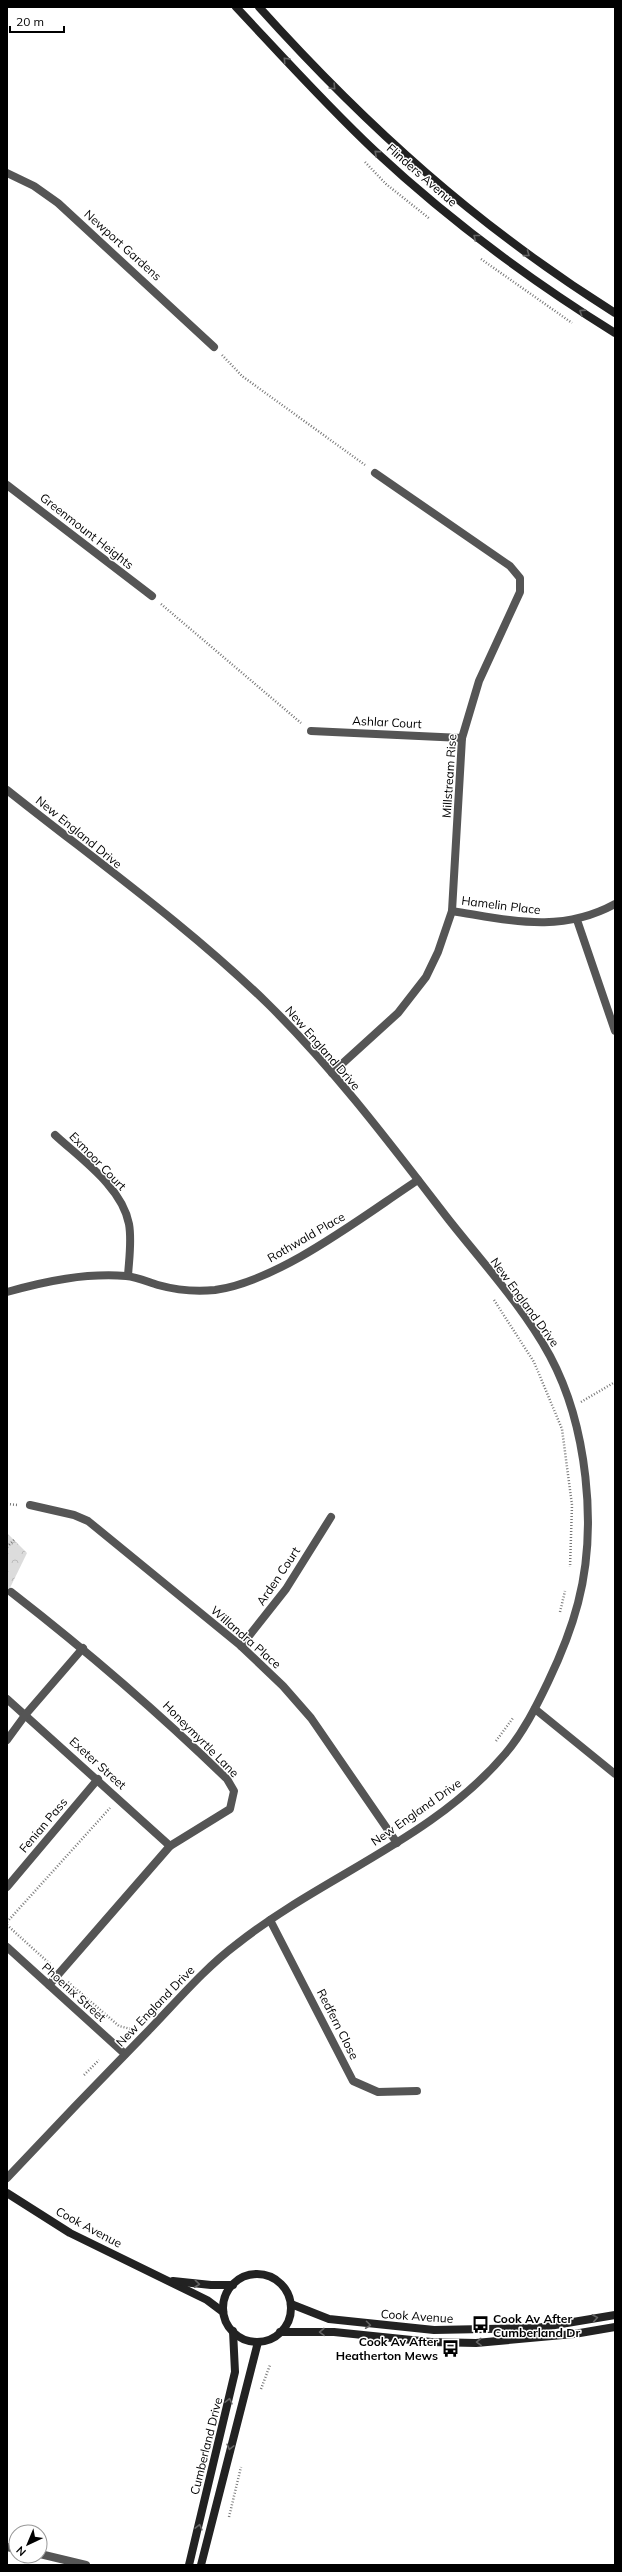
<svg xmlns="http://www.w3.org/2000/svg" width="622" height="2572" font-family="Mulish,sans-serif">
<defs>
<pattern id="park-crowns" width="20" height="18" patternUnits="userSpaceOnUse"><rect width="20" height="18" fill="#dcdcdc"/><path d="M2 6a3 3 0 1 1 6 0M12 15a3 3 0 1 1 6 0" fill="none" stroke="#bbb"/></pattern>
</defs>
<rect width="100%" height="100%" fill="#fff"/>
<path fill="url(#park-crowns)" d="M 7,1533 L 27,1553 L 7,1594 Z"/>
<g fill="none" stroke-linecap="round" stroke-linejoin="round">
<g stroke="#777" stroke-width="2.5" stroke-dasharray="1 2" stroke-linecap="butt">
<path d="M 365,162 L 386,184 L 430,219"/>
<path d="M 481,259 L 572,323"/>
<path d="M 222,355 L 242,376 L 365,465"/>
<path d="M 161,604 L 301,723"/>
<path d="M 494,1300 L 534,1362 L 562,1429 L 572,1505 L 570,1567"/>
<path d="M 581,1402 L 615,1382"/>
<path d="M 7,1504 L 18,1505"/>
<path d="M 7,1547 L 14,1540"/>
<path d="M 560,1612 L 565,1591"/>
<path d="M 496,1741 L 513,1718"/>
<path d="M 7,1922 L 110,1808"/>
<path d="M 7,1925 L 50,1964"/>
<path d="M 68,1982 L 119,2026 L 131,2029"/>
<path d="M 84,2075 L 99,2060"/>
<path d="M 261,2389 L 270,2365"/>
<path d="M 229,2517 L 241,2467"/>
</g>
<g stroke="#555" stroke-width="8">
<path d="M 7,173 L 34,186 L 58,203 L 214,347"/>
<path d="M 7,485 L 152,596"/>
<path d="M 311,731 L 462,738"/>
<path d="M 7,790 C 95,860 188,926 268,1004 C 335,1070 392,1146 449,1220 C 483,1263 524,1308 550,1356 C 587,1425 598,1527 578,1603 C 571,1630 560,1657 548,1682 C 536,1707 523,1733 505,1754 C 433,1839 323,1876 237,1944 C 205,1968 178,2000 150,2029 C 102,2078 54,2128 7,2178"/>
<path d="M 452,911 C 510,920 560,934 615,904"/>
<path d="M 577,920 L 615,1031"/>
<path d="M 332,1073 L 398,1013 L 426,977 L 438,952 L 452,911 L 462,738 L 479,681 L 520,592 L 520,578 L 510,566 L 375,473"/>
<path d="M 55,1135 C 81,1159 122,1187 129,1224 C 132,1241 129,1259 128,1276"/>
<path d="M 7,1292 C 46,1281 85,1273 126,1276 C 137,1277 148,1282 158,1285 C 176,1290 196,1292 215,1290 C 280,1281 363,1216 418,1180"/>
<path d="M 30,1505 L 74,1515 L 88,1521 L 241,1646 L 283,1686 L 311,1718 L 397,1843"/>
<path d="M 11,1592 C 87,1651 158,1712 227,1779 L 234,1791 L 230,1809 L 170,1846 L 49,1985"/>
<path d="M 241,1646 L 286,1589 L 331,1517"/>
<path d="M 7,1699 L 170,1846"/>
<path d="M 535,1709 L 615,1774"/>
<path d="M 7,1740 L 26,1714 L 83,1648"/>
<path d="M 7,1887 L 98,1779"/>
<path d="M 270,1920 L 353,2081 L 378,2092 L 417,2091"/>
<path d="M 7,1947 L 125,2054"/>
<path d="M 7,2547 L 16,2549"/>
<path d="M 40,2554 L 86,2565"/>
</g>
<g stroke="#222" stroke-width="8">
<path d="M 236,7 C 282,56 326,105 375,151 C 448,219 530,280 615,333"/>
<path d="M 259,7 C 368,128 477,226 615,313"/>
<path d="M 7,2193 L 70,2233 L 207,2300 L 223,2312"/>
<circle cx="257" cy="2308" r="34"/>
<path d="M 173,2281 L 211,2285 L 233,2285"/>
<path d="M 291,2304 L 329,2319 L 434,2330 L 537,2328 L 615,2315"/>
<path d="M 280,2332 L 334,2332 L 431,2342 L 476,2343 L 574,2334 L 615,2327"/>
<path d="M 189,2565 L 235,2372 L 233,2331"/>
<path d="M 201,2565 L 258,2342"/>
</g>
</g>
<defs><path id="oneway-chevron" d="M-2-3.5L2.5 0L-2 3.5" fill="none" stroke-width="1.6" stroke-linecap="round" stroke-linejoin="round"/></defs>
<g stroke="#646464">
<use href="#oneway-chevron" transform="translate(286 60) rotate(-133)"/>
<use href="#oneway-chevron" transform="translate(333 87) rotate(46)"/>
<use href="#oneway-chevron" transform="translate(377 153) rotate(-138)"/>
<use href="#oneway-chevron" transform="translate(476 237) rotate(-141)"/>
<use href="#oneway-chevron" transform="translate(527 254) rotate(36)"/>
<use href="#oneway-chevron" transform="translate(582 312) rotate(-147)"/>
<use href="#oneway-chevron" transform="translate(197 2284) rotate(6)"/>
<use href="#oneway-chevron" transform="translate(595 2318) rotate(-10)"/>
<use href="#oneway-chevron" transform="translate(368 2325) rotate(7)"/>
<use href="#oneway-chevron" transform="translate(322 2332) rotate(179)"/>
<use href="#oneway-chevron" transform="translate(479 2342) rotate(178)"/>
<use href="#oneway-chevron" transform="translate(229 2401) rotate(-77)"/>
<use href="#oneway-chevron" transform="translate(230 2447) rotate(104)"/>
<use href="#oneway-chevron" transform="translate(199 2527) rotate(-76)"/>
</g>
<defs>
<symbol id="bus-bare" viewBox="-9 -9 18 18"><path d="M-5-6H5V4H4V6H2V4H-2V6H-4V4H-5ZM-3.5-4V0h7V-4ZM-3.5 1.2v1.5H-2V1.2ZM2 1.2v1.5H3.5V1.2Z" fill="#000" stroke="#fff" stroke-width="2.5" paint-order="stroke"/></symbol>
</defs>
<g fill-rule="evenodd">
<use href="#bus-bare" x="468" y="2312" width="25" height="25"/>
<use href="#bus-bare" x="438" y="2336" width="25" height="25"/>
</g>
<g text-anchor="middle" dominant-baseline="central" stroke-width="3" stroke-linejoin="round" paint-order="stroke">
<g font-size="12" fill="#000" stroke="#fff">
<text transform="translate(422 175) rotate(41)">Flinders Avenue</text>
<text transform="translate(123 245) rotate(42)">Newport Gardens</text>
<text transform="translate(87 531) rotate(38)">Greenmount Heights</text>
<text transform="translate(387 722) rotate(3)">Ashlar Court</text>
<text transform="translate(449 776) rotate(-86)">Millstream Rise</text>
<text transform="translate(79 832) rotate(39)">New England Drive</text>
<text transform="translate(501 905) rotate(7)">Hamelin Place</text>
<text transform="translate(323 1048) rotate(49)">New England Drive</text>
<text transform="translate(98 1161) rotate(46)">Exmoor Court</text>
<text transform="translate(306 1237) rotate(-30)">Rothwald Place</text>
<text transform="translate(525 1302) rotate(54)">New England Drive</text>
<text transform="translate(278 1576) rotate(-56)">Arden Court</text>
<text transform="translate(246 1637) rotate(41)">Willandra Place</text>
<text transform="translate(201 1739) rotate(45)">Honeymyrtle Lane</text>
<text transform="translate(98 1763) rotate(42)">Exeter Street</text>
<text transform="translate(416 1812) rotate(-35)">New England Drive</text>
<text transform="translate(43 1825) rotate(-50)">Fenian Pass</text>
<text transform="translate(74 1992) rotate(42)">Phoenix Street</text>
<text transform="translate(155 2006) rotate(-46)">New England Drive</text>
<text transform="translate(338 2024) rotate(63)">Redfern Close</text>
<text transform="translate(89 2227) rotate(28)">Cook Avenue</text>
<text transform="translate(417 2316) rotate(4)">Cook Avenue</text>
<text transform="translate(206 2446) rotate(-76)">Cumberland Drive</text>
</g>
<g font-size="12" font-weight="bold" fill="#000" stroke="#fff" text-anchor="start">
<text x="493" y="2318">Cook Av After<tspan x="493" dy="14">Cumberland Dr</tspan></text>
<text x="438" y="2341" text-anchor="end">Cook Av After<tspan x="438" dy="14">Heatherton Mews</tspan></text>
</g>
</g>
<rect width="622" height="2572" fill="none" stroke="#000000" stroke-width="16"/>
<g transform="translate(28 2544) rotate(224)"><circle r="19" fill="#ffffff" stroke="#999999"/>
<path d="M0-3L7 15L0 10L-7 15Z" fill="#000000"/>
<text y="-6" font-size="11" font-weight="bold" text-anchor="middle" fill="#000000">N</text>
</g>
<path d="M10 26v6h54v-6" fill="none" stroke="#000000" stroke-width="2"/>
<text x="16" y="26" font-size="12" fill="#000000" stroke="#ffffff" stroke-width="3" paint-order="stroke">20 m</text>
</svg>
